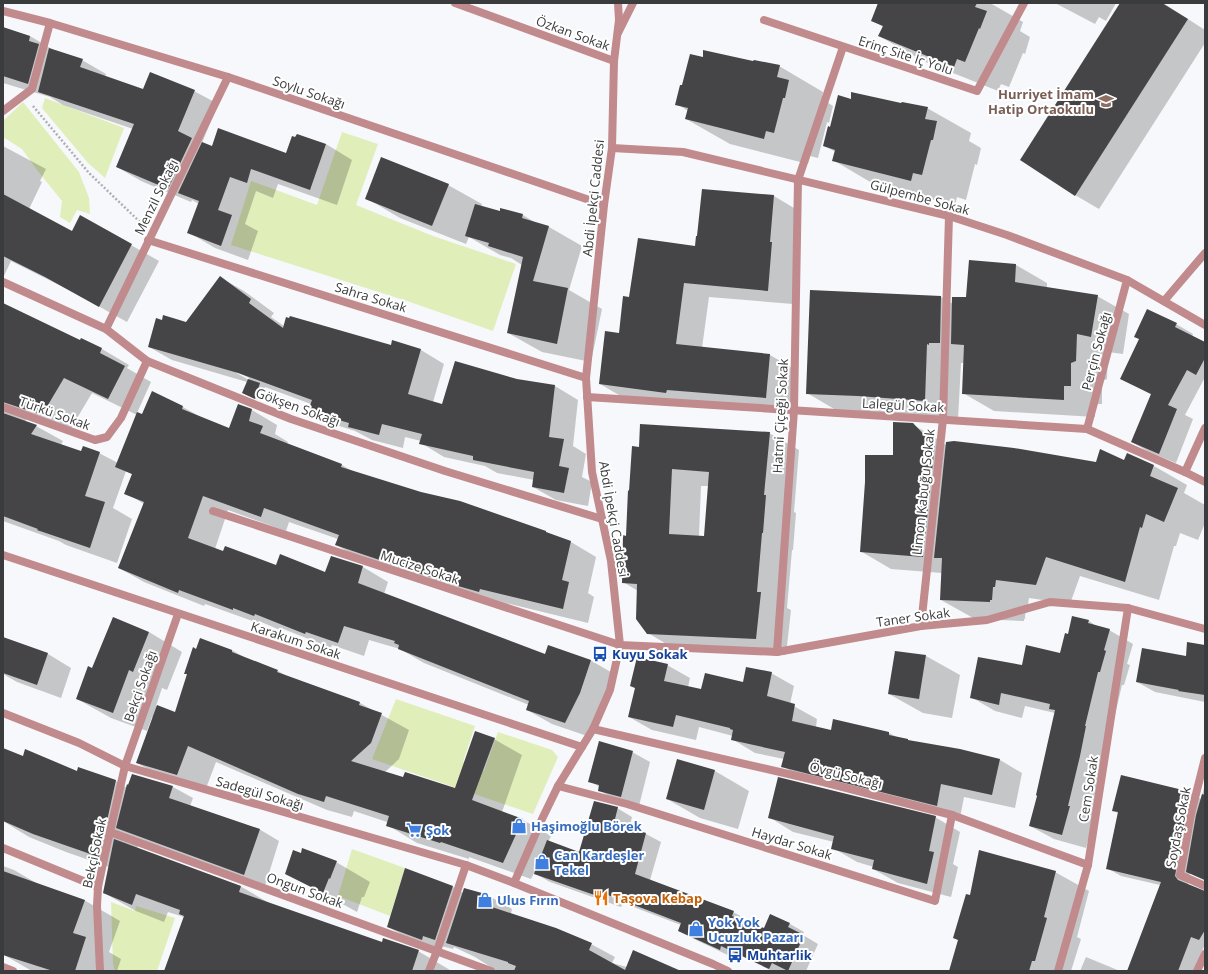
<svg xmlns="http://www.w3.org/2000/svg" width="1208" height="974" font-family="'Open Sans',sans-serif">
<rect width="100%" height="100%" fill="#f7f8fb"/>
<g fill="#e0eeba">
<path d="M 45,98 L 124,128 L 105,178 L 88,163 L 42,108 Z"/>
<path d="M 23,102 L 79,172 L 89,198 L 90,214 L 77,210 L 70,223 L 60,217 L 62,201 L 37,170 L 22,149 L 3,137 L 3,121 Z"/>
<path d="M 342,132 L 378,144 L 356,205 L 433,236 L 516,264 L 493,331 L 410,302 L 231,245 L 251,181 L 317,205 Z"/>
<path d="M 396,699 L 475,726 L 463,762 L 484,771 L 498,732 L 552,750 L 558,757 L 533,814 L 372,759 Z"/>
<path d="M 352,849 L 405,868 L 390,916 L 338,896 Z"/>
<path d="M 111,902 L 135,911 L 136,906 L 175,918 L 157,971 L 115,971 L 113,964 Z"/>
</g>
<g fill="#0003" fill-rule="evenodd">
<path d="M 880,3 L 990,3 L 1023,22 L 1020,31 L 1030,37 L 1025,54 L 1023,53 L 1009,87 L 1001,84 L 998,91 L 923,61 L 879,36 L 883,27 L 872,20 Z"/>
<path d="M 1055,3 L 1116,3 L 1106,21 L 1099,17 L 1095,24 Z"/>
<path d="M 1122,3 L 1163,3 L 1205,30 L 1205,43 L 1099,209 L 1075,195 Z"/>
<path d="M 3,28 L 30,36 L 55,51 L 82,60 L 106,74 L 105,77 L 143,91 L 194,91 L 218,104 L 202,143 L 212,148 L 287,154 L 297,135 L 326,144 L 352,160 L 337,205 L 278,184 L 273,198 L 256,191 L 245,224 L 258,231 L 248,260 L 215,248 L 188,232 L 199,204 L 192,200 L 191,202 L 141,181 L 117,167 L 133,129 L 63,105 L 50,97 L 3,83 Z"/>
<path d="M 704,58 L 779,66 L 823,92 L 822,99 L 833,106 L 829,123 L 827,122 L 818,158 L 810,156 L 808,164 L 730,144 L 686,119 L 688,111 L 677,104 L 683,86 Z"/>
<path d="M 852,100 L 902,104 L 927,108 L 971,133 L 969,141 L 981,148 L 977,165 L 975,164 L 966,200 L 957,197 L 955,205 L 877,186 L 833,160 L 836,152 L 824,146 L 831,128 Z"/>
<path d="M 3,146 L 46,169 L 40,181 L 42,182 L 29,209 L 72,232 L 80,216 L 159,261 L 127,322 L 73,292 L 11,261 L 3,278 Z"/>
<path d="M 448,185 L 482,204 L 481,207 L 501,213 L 501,209 L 523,215 L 536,223 L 549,227 L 582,246 L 569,290 L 602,309 L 591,362 L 542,352 L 508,333 L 522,265 L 511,258 L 500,255 L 469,237 L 466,244 L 400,218 L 366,198 Z"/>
<path d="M 703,190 L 774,196 L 799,211 L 793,304 L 709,297 L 702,348 L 770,355 L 794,369 L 790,412 L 624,398 L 600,384 L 620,334 L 630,298 L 696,247 Z"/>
<path d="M 1016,265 L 1047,283 L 1047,288 L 1097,296 L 1129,314 L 1123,354 L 1108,352 L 1107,379 L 1102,381 L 1102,404 L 1095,404 L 1095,417 L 994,411 L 963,393 L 964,363 L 961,363 L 958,420 L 841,413 L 807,393 L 941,297 L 953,304 L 967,298 Z"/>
<path d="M 221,278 L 244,291 L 274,313 L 271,317 L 284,326 L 391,347 L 393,341 L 421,350 L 444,364 L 433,402 L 443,405 L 517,380 L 555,386 L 578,400 L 573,446 L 586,454 L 582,477 L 592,482 L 588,506 L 556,500 L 533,487 L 534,480 L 497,473 L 485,466 L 444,457 L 421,443 L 421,441 L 405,437 L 403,448 L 372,440 L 355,431 L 333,424 L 310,410 L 311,404 L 265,387 L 261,401 L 243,393 L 247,382 L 172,360 L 149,347 L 187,323 ZM 234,370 L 249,378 L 249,380 L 233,371 Z"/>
<path d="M 3,305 L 81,341 L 82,339 L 102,349 L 129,365 L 127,368 L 151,382 L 137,413 L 143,415 L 153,393 L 183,407 L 204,419 L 229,429 L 238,405 L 252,410 L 277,425 L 275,434 L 288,442 L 287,444 L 342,465 L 354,472 L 546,532 L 554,536 L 571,542 L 596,557 L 588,593 L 594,597 L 588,623 L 506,603 L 361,559 L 336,545 L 338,539 L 289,522 L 286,531 L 228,510 L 215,549 L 276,566 L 326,573 L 332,557 L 363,567 L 388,582 L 384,594 L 545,655 L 590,660 L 616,675 L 590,737 L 552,724 L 527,710 L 529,705 L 424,663 L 400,649 L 369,640 L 364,656 L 332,645 L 331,648 L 281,628 L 280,630 L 259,621 L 258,623 L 205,604 L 204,606 L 144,582 L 119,568 L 144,504 L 126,493 L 133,475 L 126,471 L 113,508 L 132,519 L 117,563 L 66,545 L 59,541 L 3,521 ZM 92,393 L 137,415 L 118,463 L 99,453 L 82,452 L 61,445 L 63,441 L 36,426 L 25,422 L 27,418 L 70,430 Z"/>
<path d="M 1176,324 L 1193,334 L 1192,337 L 1205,344 L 1205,379 L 1204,379 L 1185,415 L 1193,419 L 1176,463 L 1149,452 L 1132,442 L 1152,395 L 1122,379 L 1140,339 Z"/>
<path d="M 912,424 L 942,442 L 947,446 L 1096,463 L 1125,461 L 1128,454 L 1154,466 L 1187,485 L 1184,493 L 1205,505 L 1205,523 L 1198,540 L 1180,533 L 1176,546 L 1174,546 L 1159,600 L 1080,576 L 1070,604 L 1029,598 L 1028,605 L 1026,605 L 1025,619 L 1024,619 L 1024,621 L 975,619 L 941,600 L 942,573 L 891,569 L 862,552 L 894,456 Z"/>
<path d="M 769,433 L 799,450 L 794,512 L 796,513 L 793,550 L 792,550 L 787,608 L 791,610 L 786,655 L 678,651 L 648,633 L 638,591 L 623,582 L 627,537 L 630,492 L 640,448 ZM 701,486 L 709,486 L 705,537 L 699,536 Z"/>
<path d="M 1073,617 L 1089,621 L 1098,627 L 1109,630 L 1133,644 L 1127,664 L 1130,665 L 1124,685 L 1122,685 L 1109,740 L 1093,821 L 1086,848 L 1054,839 L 1030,826 L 1038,795 L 1055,713 L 1025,706 L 1022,718 L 995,711 L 971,697 L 1022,666 L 1061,654 L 1069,635 Z"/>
<path d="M 149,632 L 182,652 L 167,690 L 162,688 L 156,706 L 176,713 L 188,675 L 185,673 L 197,650 L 200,639 L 232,650 L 247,659 L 278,671 L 287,676 L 360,703 L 409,730 L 399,759 L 384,773 L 456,790 L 494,739 L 522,755 L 502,812 L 523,820 L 551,836 L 548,842 L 580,854 L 617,808 L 632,817 L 629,829 L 646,834 L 661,842 L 650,880 L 733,912 L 748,920 L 747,923 L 765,930 L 771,915 L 790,924 L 804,932 L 803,935 L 818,944 L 806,971 L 772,971 L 736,953 L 734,958 L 694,939 L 679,931 L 681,925 L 623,903 L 621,907 L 550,882 L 534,873 L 531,879 L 469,857 L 469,859 L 417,843 L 389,826 L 390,823 L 354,811 L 352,817 L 327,810 L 216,762 L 205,791 L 165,779 L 137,763 L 154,718 L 152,717 L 147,731 L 111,718 L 77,699 L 93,669 Z"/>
<path d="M 4,638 L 48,654 L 71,668 L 61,698 L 17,682 L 3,674 Z"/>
<path d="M 1205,646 L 1205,702 L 1155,692 L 1137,682 Z"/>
<path d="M 896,652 L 926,656 L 960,675 L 952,718 L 923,713 L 889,694 Z"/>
<path d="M 667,665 L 690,678 L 688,687 L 702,690 L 743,684 L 771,673 L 794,686 L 790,704 L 817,719 L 816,727 L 832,731 L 889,733 L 897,737 L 908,740 L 912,742 L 1000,760 L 1022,773 L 1015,808 L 964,797 L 960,818 L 805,779 L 782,766 L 784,759 L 755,753 L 732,739 L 733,736 L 699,727 L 696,740 L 652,730 L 629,717 L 636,688 L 632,686 Z"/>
<path d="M 3,749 L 23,757 L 77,772 L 116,781 L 127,788 L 129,786 L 133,775 L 173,787 L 193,798 L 190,806 L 259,829 L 279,841 L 265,886 L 139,840 L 137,849 L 240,886 L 271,904 L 383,943 L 418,951 L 450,970 L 449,971 L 165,971 L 184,917 L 168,912 L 164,922 L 136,911 L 104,893 L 109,867 L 66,852 L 29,837 L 3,821 Z"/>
<path d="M 632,752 L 650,762 L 639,806 L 617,801 L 599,790 L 600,787 L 589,781 Z"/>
<path d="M 678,760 L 715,771 L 749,791 L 738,829 L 700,818 L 667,799 Z"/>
<path d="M 1205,784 L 1205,881 L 1190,873 L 1188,885 L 1205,892 L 1205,944 L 1194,971 L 1128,971 L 1160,885 L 1121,876 L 1107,868 L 1118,813 L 1113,811 L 1191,793 L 1201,799 Z"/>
<path d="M 769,817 L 935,817 L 960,832 L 953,864 L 958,867 L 951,897 L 898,883 L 873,869 L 874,867 L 857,862 L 833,848 L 834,842 L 793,832 Z"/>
<path d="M 336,862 L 370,882 L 364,897 L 362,897 L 357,912 L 286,873 Z"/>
<path d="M 3,866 L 14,870 L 38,884 L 84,900 L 120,921 L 109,952 L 121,959 L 117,971 L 32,971 L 4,955 Z"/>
<path d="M 1055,872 L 1089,891 L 1077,937 L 1081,939 L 1071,971 L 950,971 L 970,897 Z"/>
<path d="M 453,887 L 463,893 L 465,889 L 489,896 L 512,909 L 511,914 L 591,944 L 615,957 L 612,963 L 627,967 L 678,971 L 497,971 L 475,957 L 454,947 L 453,949 L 441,946 L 440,950 L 406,937 L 388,927 Z"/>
<path d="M 1086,957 L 1120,971 L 1080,971 Z"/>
</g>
<g fill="#454446" fill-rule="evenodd">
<path d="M 878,3 L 977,3 L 975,7 L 987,11 L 980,29 L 979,28 L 965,62 L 957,59 L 954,67 L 878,36 L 883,26 L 871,21 Z"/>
<path d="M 1120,3 L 1162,3 L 1188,19 L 1075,196 L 1020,160 Z"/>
<path d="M 3,27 L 30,36 L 29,41 L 39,44 L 28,84 L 3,76 Z"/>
<path d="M 49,48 L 83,59 L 80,67 L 143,89 L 150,72 L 195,90 L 178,131 L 192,138 L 168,189 L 116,167 L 134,124 L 38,92 Z"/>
<path d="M 703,50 L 753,61 L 754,60 L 780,65 L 777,77 L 789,80 L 785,98 L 783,98 L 774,133 L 766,131 L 764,139 L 685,119 L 688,108 L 675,105 L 680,85 L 682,85 L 690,54 L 703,57 Z"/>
<path d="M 851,92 L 901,103 L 902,102 L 928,107 L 925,119 L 937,121 L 933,140 L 931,140 L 922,175 L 913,173 L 911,181 L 832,161 L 835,150 L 823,146 L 828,126 L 830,127 L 838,95 L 851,99 Z"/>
<path d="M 218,128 L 286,153 L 292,136 L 295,137 L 297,134 L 326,144 L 310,190 L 251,169 L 247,183 L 230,177 L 218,210 L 232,215 L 221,246 L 187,233 L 199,201 L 178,193 L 202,142 L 212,146 Z"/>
<path d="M 381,157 L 449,184 L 432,226 L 365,199 Z"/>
<path d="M 702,189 L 774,195 L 770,242 L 772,242 L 768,291 L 684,283 L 676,344 L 770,354 L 766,398 L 667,390 L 666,393 L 599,384 L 605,331 L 619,333 L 623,296 L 629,297 L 638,238 L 695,246 L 696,236 L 697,236 Z"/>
<path d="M 3,194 L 72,231 L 80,215 L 132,244 L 99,307 L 45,277 L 3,256 Z"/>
<path d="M 475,204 L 500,211 L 500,208 L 523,214 L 522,218 L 549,226 L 533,281 L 568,288 L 557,344 L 507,333 L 523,257 L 488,246 L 489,243 L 465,236 Z"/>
<path d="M 969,260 L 1016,264 L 1015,282 L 1098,295 L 1091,337 L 1077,334 L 1076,361 L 1071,363 L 1071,386 L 1064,386 L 1064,400 L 962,394 L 964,345 L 951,344 L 952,297 L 966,297 Z"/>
<path d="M 220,276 L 251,299 L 249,303 L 283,328 L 286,317 L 289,318 L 290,316 L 391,345 L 392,340 L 421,349 L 408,394 L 442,404 L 455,361 L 517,379 L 555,385 L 549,437 L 564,439 L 559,466 L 569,468 L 564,493 L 532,487 L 534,472 L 473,460 L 473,456 L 419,444 L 422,434 L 382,424 L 379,435 L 348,427 L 349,423 L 308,411 L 312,400 L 238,373 L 148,347 L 156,318 L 162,320 L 163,315 L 186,322 Z"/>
<path d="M 810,290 L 941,296 L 940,343 L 929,343 L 929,345 L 927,344 L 925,401 L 858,396 L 806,394 Z"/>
<path d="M 3,303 L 80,340 L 81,338 L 102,348 L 100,353 L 125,366 L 108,399 L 64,378 L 42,415 L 3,402 Z"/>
<path d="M 1147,309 L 1177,323 L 1175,327 L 1205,342 L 1205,358 L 1196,375 L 1187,370 L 1168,405 L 1177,409 L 1159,454 L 1131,442 L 1151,394 L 1120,379 L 1139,339 L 1134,337 Z"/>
<path d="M 248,379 L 260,383 L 255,399 L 242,393 Z"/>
<path d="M 152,391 L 183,406 L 182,409 L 229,428 L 238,404 L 252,409 L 249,421 L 263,426 L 260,433 L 342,464 L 341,467 L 421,492 L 460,501 L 546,531 L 546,532 L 571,541 L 562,580 L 569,582 L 563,609 L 480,589 L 479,592 L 451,584 L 335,545 L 339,535 L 264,508 L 261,517 L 203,496 L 188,538 L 223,551 L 225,546 L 276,565 L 280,554 L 325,572 L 331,556 L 363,566 L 358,583 L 545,654 L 548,645 L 591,660 L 580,693 L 565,723 L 526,710 L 529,701 L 398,649 L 399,645 L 394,643 L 395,641 L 344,626 L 338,643 L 306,632 L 305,634 L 255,614 L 254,616 L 233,608 L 233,610 L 179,590 L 178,593 L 118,568 L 144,502 L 124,494 L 132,474 L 115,467 L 137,412 L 142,414 Z"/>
<path d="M 3,413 L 37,425 L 31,434 L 81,451 L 83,446 L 100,452 L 85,496 L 105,502 L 90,548 L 37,530 L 38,529 L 3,516 Z"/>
<path d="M 893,422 L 913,423 L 931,442 L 935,442 L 923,557 L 860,552 L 865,482 L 865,455 L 893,455 Z"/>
<path d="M 640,424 L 770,432 L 764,495 L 766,495 L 763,533 L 762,533 L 757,592 L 761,592 L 756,639 L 647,634 L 636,619 L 637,584 L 622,583 L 623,535 L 626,536 L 628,490 L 629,491 L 632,446 L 639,447 ZM 672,469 L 709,472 L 704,536 L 669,534 Z"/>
<path d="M 954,441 L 1014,448 L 1096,462 L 1100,449 L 1124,460 L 1127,453 L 1154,465 L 1150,476 L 1178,488 L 1164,522 L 1146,514 L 1142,528 L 1140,527 L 1125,582 L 1046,557 L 1036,585 L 996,580 L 995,587 L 993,587 L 992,600 L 990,600 L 990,602 L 940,600 L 942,558 L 934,558 L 946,442 Z"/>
<path d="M 1072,616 L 1089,620 L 1088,623 L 1110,629 L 1104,650 L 1106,651 L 1100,672 L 1098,672 L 1085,726 L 1086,726 L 1080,756 L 1068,806 L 1070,806 L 1062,835 L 1029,826 L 1037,796 L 1036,795 L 1055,710 L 1049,709 L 1050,704 L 1001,693 L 999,705 L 970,698 L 978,657 L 1022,665 L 1026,645 L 1060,653 L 1065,633 L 1068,634 Z"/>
<path d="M 113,617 L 149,632 L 133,672 L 129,670 L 113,713 L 76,699 L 88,666 L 92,668 Z"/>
<path d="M 3,637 L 48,653 L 37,685 L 3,673 Z"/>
<path d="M 200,638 L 232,650 L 232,652 L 278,670 L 277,672 L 360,702 L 359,705 L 382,713 L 371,743 L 351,761 L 403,777 L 405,772 L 455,788 L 475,731 L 495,738 L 472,800 L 523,819 L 503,863 L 441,842 L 440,843 L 386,826 L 389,816 L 326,796 L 324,802 L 298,794 L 188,746 L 177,775 L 136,763 L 157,705 L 175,712 L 187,674 L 184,674 L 193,647 L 196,649 Z"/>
<path d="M 1187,642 L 1205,645 L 1205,695 L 1178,691 L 1179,690 L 1136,682 L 1142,648 L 1186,656 Z"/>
<path d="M 895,651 L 926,655 L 919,699 L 888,694 Z"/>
<path d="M 637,657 L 668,664 L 664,681 L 701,689 L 705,673 L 743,682 L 746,667 L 772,672 L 767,696 L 795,704 L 792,721 L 831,730 L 833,719 L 889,732 L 889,735 L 908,739 L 908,740 L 960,749 L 1000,759 L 992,795 L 941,784 L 937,806 L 781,767 L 785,752 L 731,740 L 733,730 L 730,729 L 730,728 L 676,715 L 673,727 L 628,717 L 635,688 L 630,686 Z"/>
<path d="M 599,741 L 633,751 L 621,797 L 598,791 L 599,785 L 588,782 Z"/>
<path d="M 3,748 L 23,756 L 25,749 L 77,771 L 78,767 L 116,780 L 99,857 L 33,834 L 3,821 Z"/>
<path d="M 677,759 L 715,770 L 704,810 L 666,799 Z"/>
<path d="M 132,774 L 173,786 L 169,798 L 260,829 L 244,875 L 116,828 L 127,784 L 128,785 Z"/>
<path d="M 1121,775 L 1191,792 L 1186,813 L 1175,876 L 1178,880 L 1205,891 L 1205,930 L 1199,940 L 1191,937 L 1178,971 L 1127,971 L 1161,882 L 1106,869 L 1118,812 L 1112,811 Z"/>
<path d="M 778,777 L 936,816 L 929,851 L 934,852 L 927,884 L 872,869 L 874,860 L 831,849 L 834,836 L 768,818 Z"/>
<path d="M 1202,794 L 1205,795 L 1205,880 L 1186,872 L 1196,815 Z"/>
<path d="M 594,801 L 618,807 L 614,823 L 646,833 L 635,874 L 734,911 L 732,916 L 764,928 L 770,914 L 790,923 L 788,927 L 804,935 L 788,971 L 772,963 L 769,969 L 721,946 L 720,950 L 678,931 L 681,923 L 608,895 L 606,899 L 534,874 L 547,840 L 579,852 Z"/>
<path d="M 114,839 L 241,886 L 239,892 L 382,942 L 383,938 L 419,950 L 412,971 L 164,971 L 184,916 L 179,914 L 180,910 L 136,894 L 132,905 L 103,893 Z"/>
<path d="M 302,848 L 337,861 L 330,879 L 329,878 L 323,893 L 285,874 L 293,850 L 301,853 Z"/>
<path d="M 979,850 L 1056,871 L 1044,917 L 1047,918 L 1035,961 L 1032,961 L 1029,971 L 949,971 L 958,940 L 953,938 L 966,894 L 970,895 Z"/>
<path d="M 405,868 L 453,886 L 435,940 L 423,936 L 422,940 L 387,927 Z"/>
<path d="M 3,871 L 85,900 L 73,933 L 86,937 L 75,971 L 53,971 L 3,955 Z"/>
<path d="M 464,888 L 489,895 L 486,905 L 556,928 L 592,943 L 589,950 L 625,970 L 633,950 L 681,971 L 514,971 L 516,966 L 508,963 L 508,962 L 446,943 Z"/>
</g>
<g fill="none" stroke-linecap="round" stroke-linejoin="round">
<path stroke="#afb0b2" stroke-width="2.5" stroke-dasharray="2 2" stroke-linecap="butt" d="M 33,106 L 89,173 L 141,223"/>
<g stroke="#c18a8d" stroke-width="8">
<path d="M 764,20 L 977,91 L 1024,3"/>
<path d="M 798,180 L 843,47"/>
</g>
<path stroke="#c18a8d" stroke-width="8" d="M 437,951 L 466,865"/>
<g stroke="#c18a8d" stroke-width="8">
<path d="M 455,3 L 614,61"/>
<path d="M 3,11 L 50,23 L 228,77 L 604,205"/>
<path d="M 618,33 L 633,3"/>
<path d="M 3,111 L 32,89 L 50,23"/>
<path d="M 612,148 L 683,152 L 949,216 L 1007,235 L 1127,280 L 1205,325"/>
<path d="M 148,240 L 586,378"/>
<path d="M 3,282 L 106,329 L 147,361 L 291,419 L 445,471 L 602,519"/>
<path d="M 1164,301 L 1205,253"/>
<path d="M 106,329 L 228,77"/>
<path d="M 587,397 L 1087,429 L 1185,472 L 1205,482"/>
<path d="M 3,407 L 95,440 L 107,437 L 121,418 L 147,361"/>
<path d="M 1087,429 L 1127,280"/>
<path d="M 1185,472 L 1205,428"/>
<path d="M 213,511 L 620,645 L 777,652 L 921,626 L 987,620 L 1050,602 L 1128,608 L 1205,629"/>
<path d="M 3,555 L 582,747"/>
<path d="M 921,626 L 943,419 L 949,216"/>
<path d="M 777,652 L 794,410 L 798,180"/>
<path d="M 593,729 L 823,782 L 952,815 L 1088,865"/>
<path d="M 1205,758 L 1191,814 L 1180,875 L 1205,886"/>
<path d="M 558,786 L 627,804 L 935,901 L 952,815"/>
<path d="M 110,832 L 491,971"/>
<path d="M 3,848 L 98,887"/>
<path d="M 3,967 L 13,971"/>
<path d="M 100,971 L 97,906 L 98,887 L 105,854 L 125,766 L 178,614"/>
<path d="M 429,971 L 437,951"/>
<path d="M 1058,971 L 1088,865 L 1128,608"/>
</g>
<g stroke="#c18a8d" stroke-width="8">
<path d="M 3,713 L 79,743 L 125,766 L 466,865 L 514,883 L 713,964 L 728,971"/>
<path d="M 514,883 L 542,819 L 558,786 L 593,729 L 610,690 L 620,645 L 611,561 L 592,472 L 586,378 L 604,205 L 612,148 L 614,61 L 619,20 L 618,3"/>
<path d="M 1197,971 L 1205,954"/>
</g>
</g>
<defs>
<symbol id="school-bare" viewBox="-9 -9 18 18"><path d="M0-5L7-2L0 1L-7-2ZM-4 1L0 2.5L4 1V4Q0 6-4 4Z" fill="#8d6e63" stroke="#fff" stroke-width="2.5" paint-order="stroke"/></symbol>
<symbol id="bus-bare" viewBox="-9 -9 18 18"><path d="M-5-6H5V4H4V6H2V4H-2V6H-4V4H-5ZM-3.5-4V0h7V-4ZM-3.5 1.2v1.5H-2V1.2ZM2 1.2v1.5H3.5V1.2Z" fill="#1a4fb4" stroke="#fff" stroke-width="2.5" paint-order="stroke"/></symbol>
<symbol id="shop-bare" viewBox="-9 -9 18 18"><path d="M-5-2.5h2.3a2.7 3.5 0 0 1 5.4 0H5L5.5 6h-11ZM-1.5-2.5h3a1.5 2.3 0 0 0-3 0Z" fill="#3f7fe0" stroke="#fff" stroke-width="2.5" paint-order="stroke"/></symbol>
<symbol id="supermarket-bare" viewBox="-9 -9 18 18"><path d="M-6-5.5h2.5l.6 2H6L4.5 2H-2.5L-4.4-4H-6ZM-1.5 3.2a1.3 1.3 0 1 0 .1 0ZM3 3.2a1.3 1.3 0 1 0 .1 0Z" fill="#3f7fe0" stroke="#fff" stroke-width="2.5" paint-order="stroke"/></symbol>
<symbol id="restaurant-bare" viewBox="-9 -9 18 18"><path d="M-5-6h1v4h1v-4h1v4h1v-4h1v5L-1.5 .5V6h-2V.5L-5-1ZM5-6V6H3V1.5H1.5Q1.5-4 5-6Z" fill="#e8710a" stroke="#fff" stroke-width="2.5" paint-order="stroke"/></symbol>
</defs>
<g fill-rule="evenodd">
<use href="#school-bare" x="1095" y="90" width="22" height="22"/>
<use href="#bus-bare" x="589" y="643" width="22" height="22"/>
<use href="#shop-bare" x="508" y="815" width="22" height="22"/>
<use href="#supermarket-bare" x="403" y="819" width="22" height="22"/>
<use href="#shop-bare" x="531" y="851" width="22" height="22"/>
<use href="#restaurant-bare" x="590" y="887" width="22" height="22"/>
<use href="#shop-bare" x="474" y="889" width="22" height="22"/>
<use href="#shop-bare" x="685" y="918" width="22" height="22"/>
<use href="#bus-bare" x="724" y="944" width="22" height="22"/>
</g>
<g text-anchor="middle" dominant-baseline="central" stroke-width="4" stroke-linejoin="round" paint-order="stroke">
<g font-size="13" fill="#3a3b3c" stroke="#fff">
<text transform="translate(573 33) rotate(20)">Özkan Sokak</text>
<text transform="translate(906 55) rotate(18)">Erinç Site İç Yolu</text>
<text transform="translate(309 92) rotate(19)">Soylu Sokağı</text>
<text transform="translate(156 197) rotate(-64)">Menzil Sokağı</text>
<text transform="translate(920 197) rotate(15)">Gülpembe Sokak</text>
<text transform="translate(593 198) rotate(-84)">Abdi İpekçi Caddesi</text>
<text transform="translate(371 297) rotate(17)">Sahra Sokak</text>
<text transform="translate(1096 351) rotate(-75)">Perçin Sokağı</text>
<text transform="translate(903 405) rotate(3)">Lalegül Sokak</text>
<text transform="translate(298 407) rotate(20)">Gökşen Sokağı</text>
<text transform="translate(55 413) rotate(20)">Türkü Sokak</text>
<text transform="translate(780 416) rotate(-87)">Hatmi Çiçeği Sokak</text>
<text transform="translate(923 492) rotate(-84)">Limon Kabuğu Sokak</text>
<text transform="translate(614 519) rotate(80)">Abdi İpekçi Caddesi</text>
<text transform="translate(420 567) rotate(18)">Mucize Sokak</text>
<text transform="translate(913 617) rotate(-8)">Taner Sokak</text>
<text transform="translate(296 640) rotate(18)">Karakum Sokak</text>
<text transform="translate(140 686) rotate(-71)">Bekçi Sokağı</text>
<text transform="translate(846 775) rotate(14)">Övgü Sokağı</text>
<text transform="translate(1088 789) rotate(-81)">Cem Sokak</text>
<text transform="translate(260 793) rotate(16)">Sadegül Sokağı</text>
<text transform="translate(1178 827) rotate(-79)">Soydaş Sokak</text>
<text transform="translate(792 843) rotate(17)">Haydar Sokak</text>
<text transform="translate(94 853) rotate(-78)">Bekçi Sokak</text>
<text transform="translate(305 890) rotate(20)">Ongun Sokak</text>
</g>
<g font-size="13" font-weight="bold" fill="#785e54" stroke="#fff" text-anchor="end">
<text x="1094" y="94">Hurriyet İmam<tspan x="1094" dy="15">Hatip Ortaokulu</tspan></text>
</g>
<g font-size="13" font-weight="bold" fill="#164399" stroke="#fff" text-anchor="start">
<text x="612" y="654">Kuyu Sokak</text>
<text x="747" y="955">Muhtarlik</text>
</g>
<g font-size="13" font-weight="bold" fill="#366cbe" stroke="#fff" text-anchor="start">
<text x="531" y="826">Haşimoğlu Börek</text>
<text x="426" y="830">Şok</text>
<text x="554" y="855">Can Kardeşler<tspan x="554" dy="15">Tekel</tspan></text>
<text x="497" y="900">Ulus Fırın</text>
<text x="708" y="922">Yok Yok<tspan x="708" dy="15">Ucuzluk Pazarı</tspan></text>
</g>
<g font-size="13" font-weight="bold" fill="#c56008" stroke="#fff" text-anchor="start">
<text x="613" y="898">Taşova Kebap</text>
</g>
</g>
<rect width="1208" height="974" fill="none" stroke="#3a3b3c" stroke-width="8"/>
</svg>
